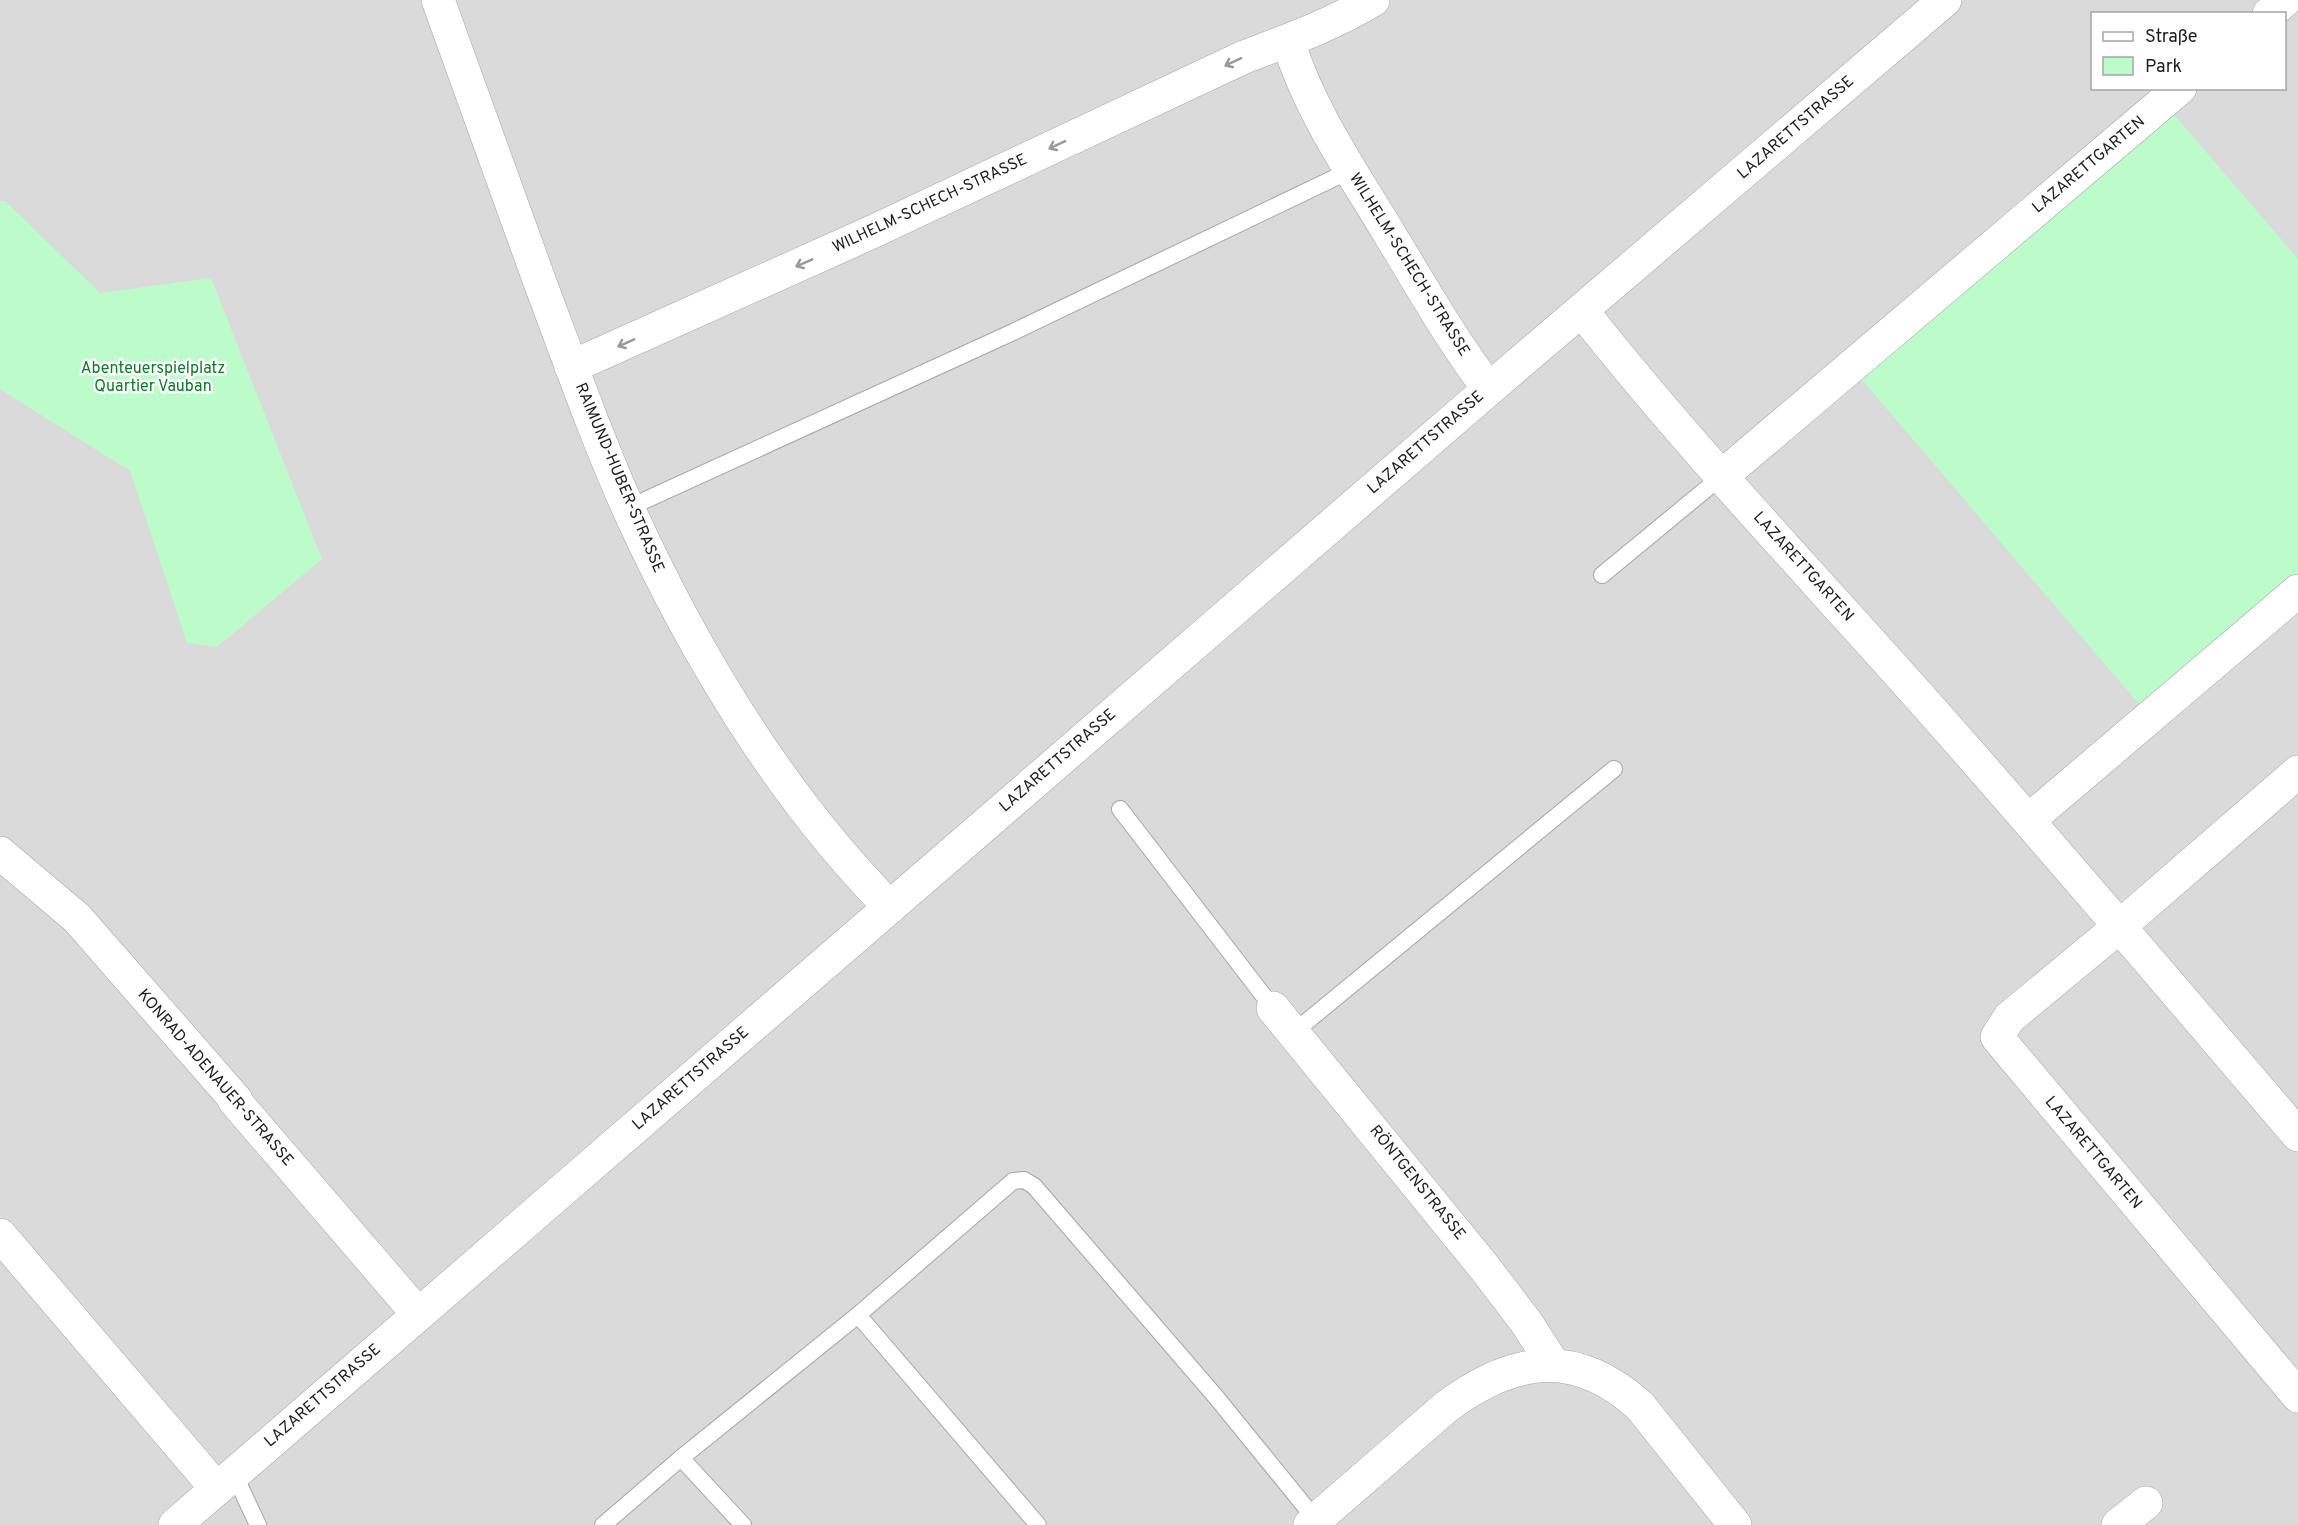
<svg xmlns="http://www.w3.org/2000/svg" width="2298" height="1525" font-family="Overpass,sans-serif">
<rect width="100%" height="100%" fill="#efece2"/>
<path fill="#dbdada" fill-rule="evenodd" d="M 0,0 L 2298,0 L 2298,1525 L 0,1525 ZM 2092,14 L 2284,14 L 2284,88 L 2092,88 Z"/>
<g fill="#bbfcca">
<path d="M 2163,102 L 2298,259 L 2298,592 L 2150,717 L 1851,367 Z"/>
<path d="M 0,201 L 5,201 L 100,293 L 211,278 L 322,559 L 217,647 L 187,643 L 130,471 L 0,389 Z"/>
</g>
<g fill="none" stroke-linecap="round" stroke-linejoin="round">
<defs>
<g id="service">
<path d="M 628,508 L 1011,333 L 1351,170"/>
<path d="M 1602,575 L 1722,476"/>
<path d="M 1120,809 L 1273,1008"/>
<path d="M 1294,1032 L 1614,769"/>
<path d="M 858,1315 L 1038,1525"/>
<path d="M 681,1458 L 743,1525"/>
<path d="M 234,1474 L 258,1525"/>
<path d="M 603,1525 L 681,1458 L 858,1315 L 1013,1181 L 1024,1180 L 1034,1186 L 1216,1397 L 1316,1520"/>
</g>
<g id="minor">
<path d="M 438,0 C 472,95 506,190 541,285 C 569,360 596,436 629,510 C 693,651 780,796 890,907"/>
<path d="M 2269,14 L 2285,0"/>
<path d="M 1288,41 C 1309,110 1353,173 1390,235 C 1422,287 1452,341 1489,389"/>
<path d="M 1582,311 C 1687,444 1805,568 1918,695 C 2047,840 2172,988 2298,1135"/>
<path d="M 571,367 L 872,232 L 1242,58 C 1286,41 1332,25 1373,0"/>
<path d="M 1722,476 L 2180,88"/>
<path d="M 2298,772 L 2120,926 L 2009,1018 L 1997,1037 L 2298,1396"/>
<path d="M 2029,820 L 2298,591"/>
<path d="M 0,853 L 77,918 L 236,1100 L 234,1100 L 418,1314"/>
<path d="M 1273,1008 L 1484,1267 L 1526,1322 L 1553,1364"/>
<path d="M 0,1235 L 217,1489"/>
<path d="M 175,1525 L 1489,389 L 1945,0"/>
<path d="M 1310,1525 L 1446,1407 C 1513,1357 1575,1347 1640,1406 L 1735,1525"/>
<path d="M 2118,1525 L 2146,1503"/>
</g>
</defs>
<use href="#service" stroke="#a4a4a4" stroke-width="18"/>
<use href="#minor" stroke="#a4a4a4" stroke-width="34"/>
<use href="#service" stroke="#fff" stroke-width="16"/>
<use href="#minor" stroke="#fff" stroke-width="33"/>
</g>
<defs><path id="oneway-shaft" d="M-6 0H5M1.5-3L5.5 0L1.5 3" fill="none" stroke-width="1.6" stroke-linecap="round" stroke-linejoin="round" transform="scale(1.5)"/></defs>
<g stroke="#999">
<use href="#oneway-shaft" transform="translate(1233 62) rotate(155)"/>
<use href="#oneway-shaft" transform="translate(1057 145) rotate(155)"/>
<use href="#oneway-shaft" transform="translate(804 263) rotate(156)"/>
<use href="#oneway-shaft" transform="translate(626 343) rotate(156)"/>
</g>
<g text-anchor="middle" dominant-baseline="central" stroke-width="5" stroke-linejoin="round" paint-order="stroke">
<g font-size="16" fill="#1d1d1d" stroke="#fff">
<text transform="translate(1796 128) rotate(-41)">LAZARETTSTRASSE</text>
<text transform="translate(2089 165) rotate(-40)">LAZARETTGARTEN</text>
<text transform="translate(930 204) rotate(-25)">WILHELM-SCHECH-STRASSE</text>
<text transform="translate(1409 265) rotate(58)">WILHELM-SCHECH-STRASSE</text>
<text transform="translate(1426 443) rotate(-41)">LAZARETTSTRASSE</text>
<text transform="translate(619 478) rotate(67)">RAIMUND-HUBER-STRASSE</text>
<text transform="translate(1803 567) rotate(48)">LAZARETTGARTEN</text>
<text transform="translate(1058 761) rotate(-41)">LAZARETTSTRASSE</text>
<text transform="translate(215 1078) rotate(49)">KONRAD-ADENAUER-STRASSE</text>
<text transform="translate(691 1079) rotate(-41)">LAZARETTSTRASSE</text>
<text transform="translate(2093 1153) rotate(50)">LAZARETTGARTEN</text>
<text transform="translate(1417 1183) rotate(51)">RÖNTGENSTRASSE</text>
<text transform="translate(323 1396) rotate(-41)">LAZARETTSTRASSE</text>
</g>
<g font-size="16" fill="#058022" stroke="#fff">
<text x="153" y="369">Abenteuerspielplatz<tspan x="153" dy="18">Quartier Vauban</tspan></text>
</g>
</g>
<rect x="2091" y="12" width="195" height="78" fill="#ffffff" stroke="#a5a5a5" stroke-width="1.5"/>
<rect x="2103" y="32" width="30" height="9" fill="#ffffff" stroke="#a5a5a5" stroke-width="1.5"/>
<text x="2145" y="42" font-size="18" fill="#1d1d1d">Straße</text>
<rect x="2103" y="57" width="30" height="18" fill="#bbfcca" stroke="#a5a5a5" stroke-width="1.5"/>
<text x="2145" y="72" font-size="18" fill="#1d1d1d">Park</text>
</svg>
